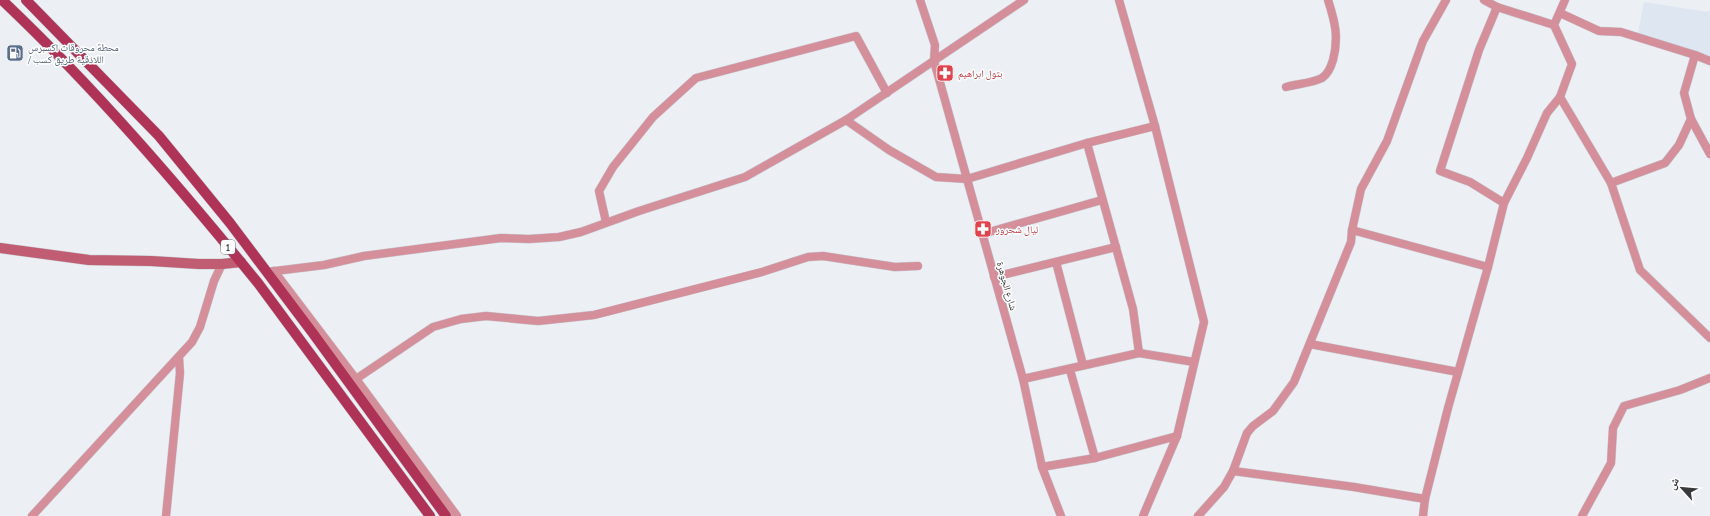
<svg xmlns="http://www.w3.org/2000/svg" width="1710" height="516" font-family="'PT Sans Narrow','Noto Naskh Arabic',sans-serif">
<rect width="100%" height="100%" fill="#ecf0f5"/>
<path fill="#dde6f1" d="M 1644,2 L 1708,12 L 1710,10 L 1710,59 L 1638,33 Z"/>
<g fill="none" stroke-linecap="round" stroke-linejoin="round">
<defs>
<g id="street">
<path d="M 920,0 L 935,45 L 934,61 L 1023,379 L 1042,467 L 1061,516"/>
<path d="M 1119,0 L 1155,126 L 1204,322 L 1177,436 L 1143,516"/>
<path d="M 1484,0 L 1497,7 L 1554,25"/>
<path d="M 1565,0 L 1554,25 L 1572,64 L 1560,97 L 1611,183 L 1640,270 L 1710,338"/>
<path d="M 1497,7 L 1479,50 L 1440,171 L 1470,182 L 1504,203"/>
<path d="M 1560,13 L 1599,31 L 1621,32 L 1695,55 L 1684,93 L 1691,119 L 1679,145 L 1665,163 L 1611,183"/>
<path d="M 1695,55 L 1710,61"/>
<path d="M 1286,87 C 1297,84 1312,83 1322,78 C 1328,74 1331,67 1333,60 C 1339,37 1335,22 1328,0"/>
<path d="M 1691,119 L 1710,154"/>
<path d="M 846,120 L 889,150 L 936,177 L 967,179 L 1087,143 L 1155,126"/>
<path d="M 1087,143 L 1133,309 L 1139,353"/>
<path d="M 606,222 L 599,191 L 613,167 L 653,117 L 696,78 L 856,36 L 887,93"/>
<path d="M 1352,230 L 1488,267"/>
<path d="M 982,234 L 1102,200"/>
<path d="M 1056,262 L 1083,365"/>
<path d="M 274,271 L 356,379 L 457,516"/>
<path d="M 267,272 L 324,265 L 364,256 L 501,238 L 529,239 L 559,237 L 581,232 L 639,211 L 745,177 L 846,120 L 1024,0"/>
<path d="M 994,277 L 1116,247"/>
<path d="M 1310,344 L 1458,372"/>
<path d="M 1070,370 L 1095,458"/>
<path d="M 356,379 L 433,327 L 461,319 L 486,316 L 538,321 L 594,315 L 762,272 L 808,257 L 823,256 L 895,267 L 918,266"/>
<path d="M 1023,379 L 1139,353 L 1194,362"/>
<path d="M 1042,467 L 1095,458 L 1177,436"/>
<path d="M 1233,471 L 1354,487 L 1425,499"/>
<path d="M 32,516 L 192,342 L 200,327 L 214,281 L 222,264"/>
<path d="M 166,516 L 180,373 L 179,358"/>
<path d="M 1198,516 L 1224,487 L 1233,471 L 1247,433 L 1253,426 L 1273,411 L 1294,382 L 1351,242 L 1352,230 L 1361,189 L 1387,141 L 1423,41 L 1446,0"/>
<path d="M 1423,516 L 1425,499 L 1448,408 L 1488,267 L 1504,203 L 1527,158 L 1547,113 L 1560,97"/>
<path d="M 1582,516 L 1611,463 L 1613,428 L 1624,406 L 1680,390 L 1710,378"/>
</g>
<path id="secondary" d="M 0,248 L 89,260 L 151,261 L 199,264 L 222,264 L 241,262"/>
<g id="primary">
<path d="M 2,0 C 94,87 178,185 258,283 L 430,516"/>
<path d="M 26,0 L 159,136 L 230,223 L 312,332 L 446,516"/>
</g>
</defs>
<use href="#street" stroke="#c8cbd0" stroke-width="9"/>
<use href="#secondary" stroke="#c8cbd0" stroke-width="11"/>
<use href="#primary" stroke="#c8cbd0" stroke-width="11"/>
<use href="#street" stroke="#d48f9b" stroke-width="8"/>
<use href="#secondary" stroke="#c05d73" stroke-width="10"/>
<use href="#primary" stroke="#ae3356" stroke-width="10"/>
</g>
<defs>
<symbol id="fuel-square" viewBox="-11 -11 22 22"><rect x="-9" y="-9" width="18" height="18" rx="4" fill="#5c6f8a" stroke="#fff"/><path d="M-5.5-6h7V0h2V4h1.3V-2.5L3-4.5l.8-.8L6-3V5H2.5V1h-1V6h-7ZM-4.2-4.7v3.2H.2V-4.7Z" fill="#fff"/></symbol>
<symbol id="pharmacy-square" viewBox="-11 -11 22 22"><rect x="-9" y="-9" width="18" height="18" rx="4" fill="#e0444e" stroke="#fff"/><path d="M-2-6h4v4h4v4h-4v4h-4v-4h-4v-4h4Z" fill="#fff"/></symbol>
</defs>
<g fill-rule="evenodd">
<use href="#fuel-square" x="5" y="43" width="20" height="20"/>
<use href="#pharmacy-square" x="935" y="63" width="20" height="20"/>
<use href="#pharmacy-square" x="973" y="219" width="20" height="20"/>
</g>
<g text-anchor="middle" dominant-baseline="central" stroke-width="3" stroke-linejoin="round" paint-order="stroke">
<rect fill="#fff" stroke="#747476" stroke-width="1" x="221" y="240" width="14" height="14" rx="3"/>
<g font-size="9" font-weight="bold" fill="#38393b">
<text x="228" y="247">1</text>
</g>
<g font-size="10" fill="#4e5e75" stroke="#fff" text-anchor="start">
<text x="28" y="47">محطة محروقات اكسبرس<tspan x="28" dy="12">/ اللاذقية طريق كسب</tspan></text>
</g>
<g font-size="10" fill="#be3a42" stroke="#fff" text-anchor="start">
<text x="958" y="73">بتول ابراهيم</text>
<text x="996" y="229">ليال شحرور</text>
</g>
<g font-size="10" fill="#38393b" stroke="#fff">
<text transform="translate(1007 286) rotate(74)">شارع الجوهرة</text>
</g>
</g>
<g transform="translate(1682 488) rotate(297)" stroke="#ffffff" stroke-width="3" paint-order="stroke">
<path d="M0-3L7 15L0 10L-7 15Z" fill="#38393b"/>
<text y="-6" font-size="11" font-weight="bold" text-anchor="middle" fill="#38393b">ش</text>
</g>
</svg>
